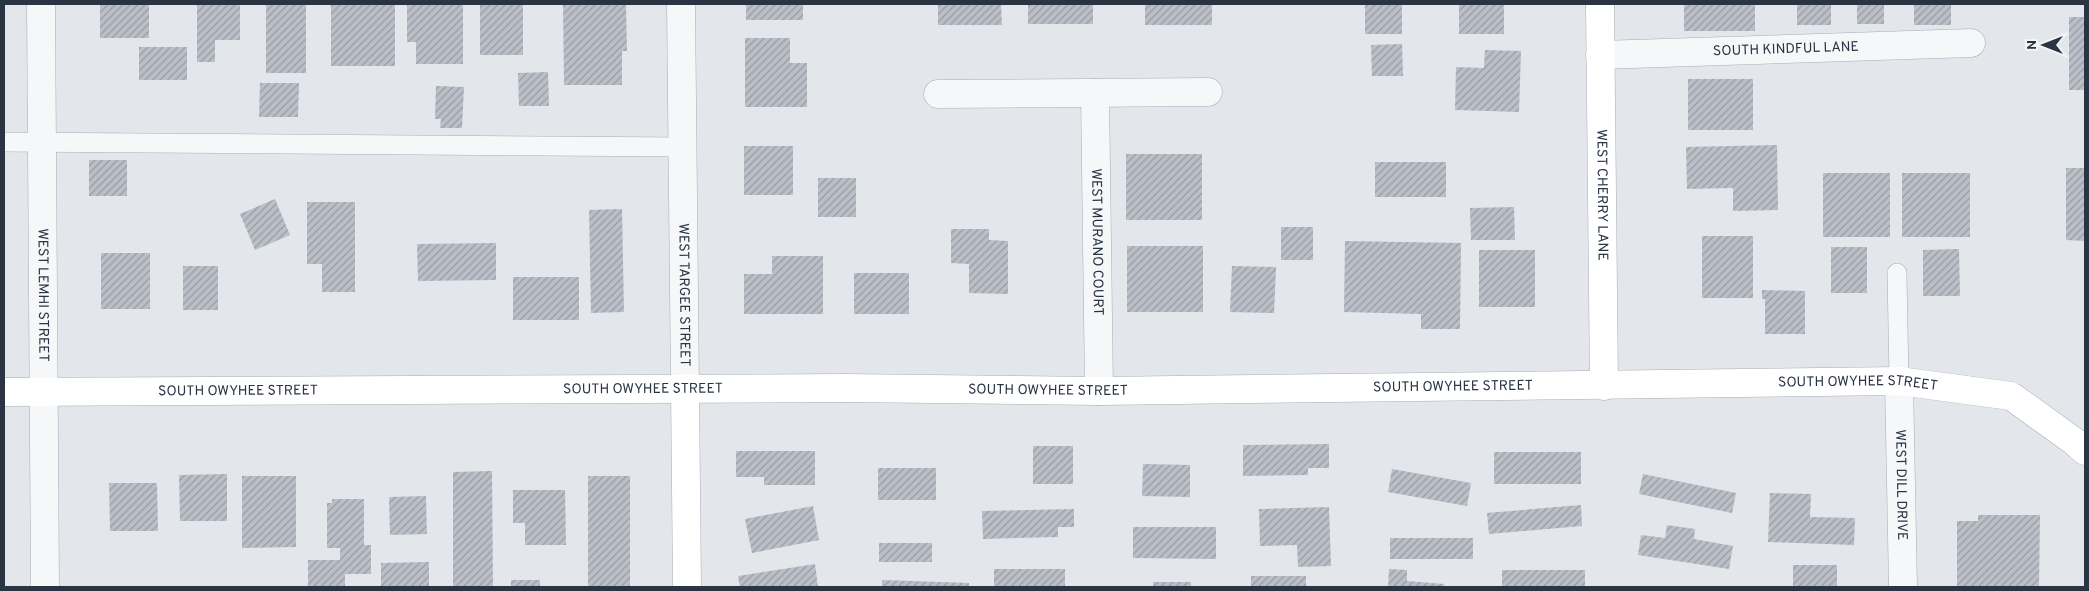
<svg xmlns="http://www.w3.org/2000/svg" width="2089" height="591" font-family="Overpass,sans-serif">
<defs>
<pattern id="building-hatch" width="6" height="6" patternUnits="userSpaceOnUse" patternTransform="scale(1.25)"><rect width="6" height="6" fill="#babfc8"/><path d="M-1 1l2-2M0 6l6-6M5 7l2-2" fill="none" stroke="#979ca4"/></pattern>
</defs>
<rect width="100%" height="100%" fill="#e3e6eb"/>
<g fill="url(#building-hatch)">
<rect x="100" y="4" width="49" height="34"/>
<path d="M 197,4 L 240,4 L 240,40 L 215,40 L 215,62 L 197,62 Z"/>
<rect x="266" y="4" width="40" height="69"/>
<rect x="331" y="4" width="64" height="62"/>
<path d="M 407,4 L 463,4 L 463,64 L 416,64 L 416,42 L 407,42 Z"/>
<rect x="480" y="4" width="43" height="51"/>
<path d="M 563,4 L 626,4 L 627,51 L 622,51 L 622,85 L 564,85 Z"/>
<rect x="746" y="4" width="57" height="16"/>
<path d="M 938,4 L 1001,4 L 1002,25 L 938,25 Z"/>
<rect x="1028" y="4" width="65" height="20"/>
<rect x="1145" y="4" width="67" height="21"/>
<rect x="1365" y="4" width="37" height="30"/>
<rect x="1459" y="4" width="45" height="30"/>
<rect x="1684" y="4" width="71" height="27"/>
<rect x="1797" y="4" width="34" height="21"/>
<rect x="1857" y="4" width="27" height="20"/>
<rect x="1914" y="4" width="37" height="21"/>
<rect x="2069" y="17" width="16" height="73"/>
<path d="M 745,38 L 790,38 L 790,63 L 807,63 L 807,107 L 745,107 Z"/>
<path d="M 1402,44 L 1403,76 L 1372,76 L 1371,45 Z"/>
<rect x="139" y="47" width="48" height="33"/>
<path d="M 1485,50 L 1521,51 L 1519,112 L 1455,110 L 1456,67 L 1484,68 Z"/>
<path d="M 548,72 L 549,106 L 519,106 L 518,73 Z"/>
<rect x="1688" y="79" width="65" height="51"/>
<path d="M 260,83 L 299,83 L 298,117 L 259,117 Z"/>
<path d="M 436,86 L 464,87 L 462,128 L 440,128 L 441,119 L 435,119 Z"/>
<path d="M 1777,145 L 1778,210 L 1733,211 L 1733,188 L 1687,189 L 1686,147 Z"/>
<rect x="744" y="146" width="49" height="49"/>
<rect x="1126" y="154" width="76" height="66"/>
<rect x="89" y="160" width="38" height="36"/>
<rect x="1375" y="162" width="71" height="35"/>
<path d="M 2066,168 L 2085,168 L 2085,241 L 2066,240 Z"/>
<rect x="1823" y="173" width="67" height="64"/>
<rect x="1902" y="173" width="68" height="64"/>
<rect x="818" y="178" width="38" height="39"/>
<path d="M 275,199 L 290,235 L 255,250 L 240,214 Z"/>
<path d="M 307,202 L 355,202 L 355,292 L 322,292 L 322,264 L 307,264 Z"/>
<path d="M 1514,207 L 1515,240 L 1471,240 L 1470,208 Z"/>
<path d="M 622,209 L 624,312 L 591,313 L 589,210 Z"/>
<rect x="1281" y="227" width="32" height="33"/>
<path d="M 951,229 L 989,229 L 989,240 L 1008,241 L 1008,294 L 969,293 L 969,264 L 951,263 Z"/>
<rect x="1702" y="236" width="51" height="62"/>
<path d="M 1345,241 L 1461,243 L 1460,329 L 1421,329 L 1421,314 L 1344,312 Z"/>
<path d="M 496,243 L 496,280 L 418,281 L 417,244 Z"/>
<rect x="1127" y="246" width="76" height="66"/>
<rect x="1831" y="247" width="36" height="46"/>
<path d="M 1959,249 L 1960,296 L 1923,296 L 1923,250 Z"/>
<rect x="1479" y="250" width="56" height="57"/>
<rect x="101" y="253" width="49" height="56"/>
<path d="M 772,256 L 823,256 L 823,314 L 744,314 L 744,274 L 772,274 Z"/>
<rect x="183" y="266" width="35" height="44"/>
<path d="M 1232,266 L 1276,267 L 1274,313 L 1230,312 Z"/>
<rect x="854" y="273" width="55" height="41"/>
<rect x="513" y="277" width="66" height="43"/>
<path d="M 1762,290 L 1805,291 L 1805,334 L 1765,334 L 1765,299 L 1762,299 Z"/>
<path d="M 1329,444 L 1329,468 L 1308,468 L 1308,475 L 1243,476 L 1243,445 Z"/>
<rect x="1033" y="446" width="40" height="38"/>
<path d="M 736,451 L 815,451 L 815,485 L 764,485 L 764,477 L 736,477 Z"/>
<rect x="1494" y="452" width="87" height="32"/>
<path d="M 1143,464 L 1190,465 L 1190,497 L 1142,496 Z"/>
<rect x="878" y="468" width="58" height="32"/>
<path d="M 1392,469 L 1471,483 L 1467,506 L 1388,492 Z"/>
<path d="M 492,471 L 493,587 L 453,587 L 453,472 Z"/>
<path d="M 227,474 L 227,521 L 180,521 L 179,475 Z"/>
<path d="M 1643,474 L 1736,493 L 1732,513 L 1639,494 Z"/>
<path d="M 242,476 L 296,476 L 296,547 L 242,548 Z"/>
<rect x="588" y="476" width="42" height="111"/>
<path d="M 109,483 L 157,483 L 158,531 L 110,531 Z"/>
<path d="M 513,490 L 565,490 L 566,545 L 525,545 L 525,523 L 513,523 Z"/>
<path d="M 1770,493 L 1811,494 L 1810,517 L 1855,518 L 1854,545 L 1768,542 Z"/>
<path d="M 426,496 L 427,534 L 390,535 L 389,497 Z"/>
<path d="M 332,499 L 364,499 L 364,545 L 371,545 L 371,574 L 345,574 L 345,587 L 308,587 L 308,560 L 340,560 L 340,548 L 327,548 L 327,503 L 332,503 Z"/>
<path d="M 1581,505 L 1582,526 L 1489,534 L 1487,513 Z"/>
<path d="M 813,506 L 819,540 L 752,553 L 745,519 Z"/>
<path d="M 1329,507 L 1331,566 L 1298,567 L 1297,545 L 1260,546 L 1259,509 Z"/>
<path d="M 1074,509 L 1074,527 L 1058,527 L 1058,537 L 983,539 L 982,511 Z"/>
<path d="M 1978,515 L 2040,515 L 2039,587 L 1957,587 L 1957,521 L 1978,521 Z"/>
<path d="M 1667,525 L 1695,529 L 1694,539 L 1733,546 L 1729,569 L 1638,555 L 1641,535 L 1665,538 Z"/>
<path d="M 1133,527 L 1216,527 L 1216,559 L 1133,558 Z"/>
<rect x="1390" y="538" width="83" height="21"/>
<rect x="879" y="543" width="53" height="19"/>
<path d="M 429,562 L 429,587 L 381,587 L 381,563 Z"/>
<path d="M 815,564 L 818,587 L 740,587 L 738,576 Z"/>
<rect x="1793" y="565" width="44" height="22"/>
<rect x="994" y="569" width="71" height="18"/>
<path d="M 1389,569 L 1407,570 L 1407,581 L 1444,584 L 1444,587 L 1388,587 Z"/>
<rect x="1502" y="570" width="83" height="17"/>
<rect x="1251" y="576" width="55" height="11"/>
<rect x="511" y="580" width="29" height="7"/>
<path d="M 882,580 L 969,583 L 969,587 L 882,587 Z"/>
<rect x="1153" y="582" width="38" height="5"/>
</g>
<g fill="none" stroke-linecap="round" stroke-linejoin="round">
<defs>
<g id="lane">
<path d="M 4,142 L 682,147"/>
<path d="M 1897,273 L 1899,381"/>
</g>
<g id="street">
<path id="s1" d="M 41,4 L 45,587"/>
<path id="s2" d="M 681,4 L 685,388"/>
<path id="s3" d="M 1600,55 L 1971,43"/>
<path id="s4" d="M 1095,93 L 1099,391"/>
<path d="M 938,94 L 1208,92"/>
<path id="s5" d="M 1899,381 L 1903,587"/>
</g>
<g id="secondary">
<path id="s6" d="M 1600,4 L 1604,386"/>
<path d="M 685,388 L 687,587"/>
<path id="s7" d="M 4,392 L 845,388 L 1099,391 L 1899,381 L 2011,396 L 2075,442 L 2085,451"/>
</g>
</defs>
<use href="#lane" stroke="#a8adb5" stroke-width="20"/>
<use href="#street" stroke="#a8adb5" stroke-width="29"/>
<use href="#secondary" stroke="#a8adb5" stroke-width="29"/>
<use href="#lane" stroke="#f5f7f9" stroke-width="19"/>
<use href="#street" stroke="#f5f7f9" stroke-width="28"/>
<use href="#secondary" stroke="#fff" stroke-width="28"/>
</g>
<g text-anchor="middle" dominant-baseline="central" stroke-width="5" stroke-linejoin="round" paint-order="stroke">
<g font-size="14" fill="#2a3443" stroke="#f2f5f8">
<text stroke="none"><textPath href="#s3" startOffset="186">SOUTH KINDFUL LANE</textPath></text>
<text stroke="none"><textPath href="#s6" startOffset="191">WEST CHERRY LANE</textPath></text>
<text stroke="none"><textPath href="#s4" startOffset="149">WEST MURANO COURT</textPath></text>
<text stroke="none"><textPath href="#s1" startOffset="291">WEST LEMHI STREET</textPath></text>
<text stroke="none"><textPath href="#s2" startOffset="291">WEST TARGEE STREET</textPath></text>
<text stroke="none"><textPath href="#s7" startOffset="1854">SOUTH OWYHEE STREET</textPath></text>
<text stroke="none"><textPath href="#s7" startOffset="1449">SOUTH OWYHEE STREET</textPath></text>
<text stroke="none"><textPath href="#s7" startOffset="639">SOUTH OWYHEE STREET</textPath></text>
<text stroke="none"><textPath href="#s7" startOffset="1044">SOUTH OWYHEE STREET</textPath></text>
<text stroke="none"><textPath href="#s7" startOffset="234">SOUTH OWYHEE STREET</textPath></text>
<text stroke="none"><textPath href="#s5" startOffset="104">WEST DILL DRIVE</textPath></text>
</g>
</g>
<rect width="2089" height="591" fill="none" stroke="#2a3443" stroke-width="10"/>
<g transform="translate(2044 45) rotate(270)" stroke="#f2f5f8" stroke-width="4" paint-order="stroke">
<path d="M0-4L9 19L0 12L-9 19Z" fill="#2a3443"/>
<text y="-8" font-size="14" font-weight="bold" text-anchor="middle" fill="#2a3443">N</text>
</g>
</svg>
